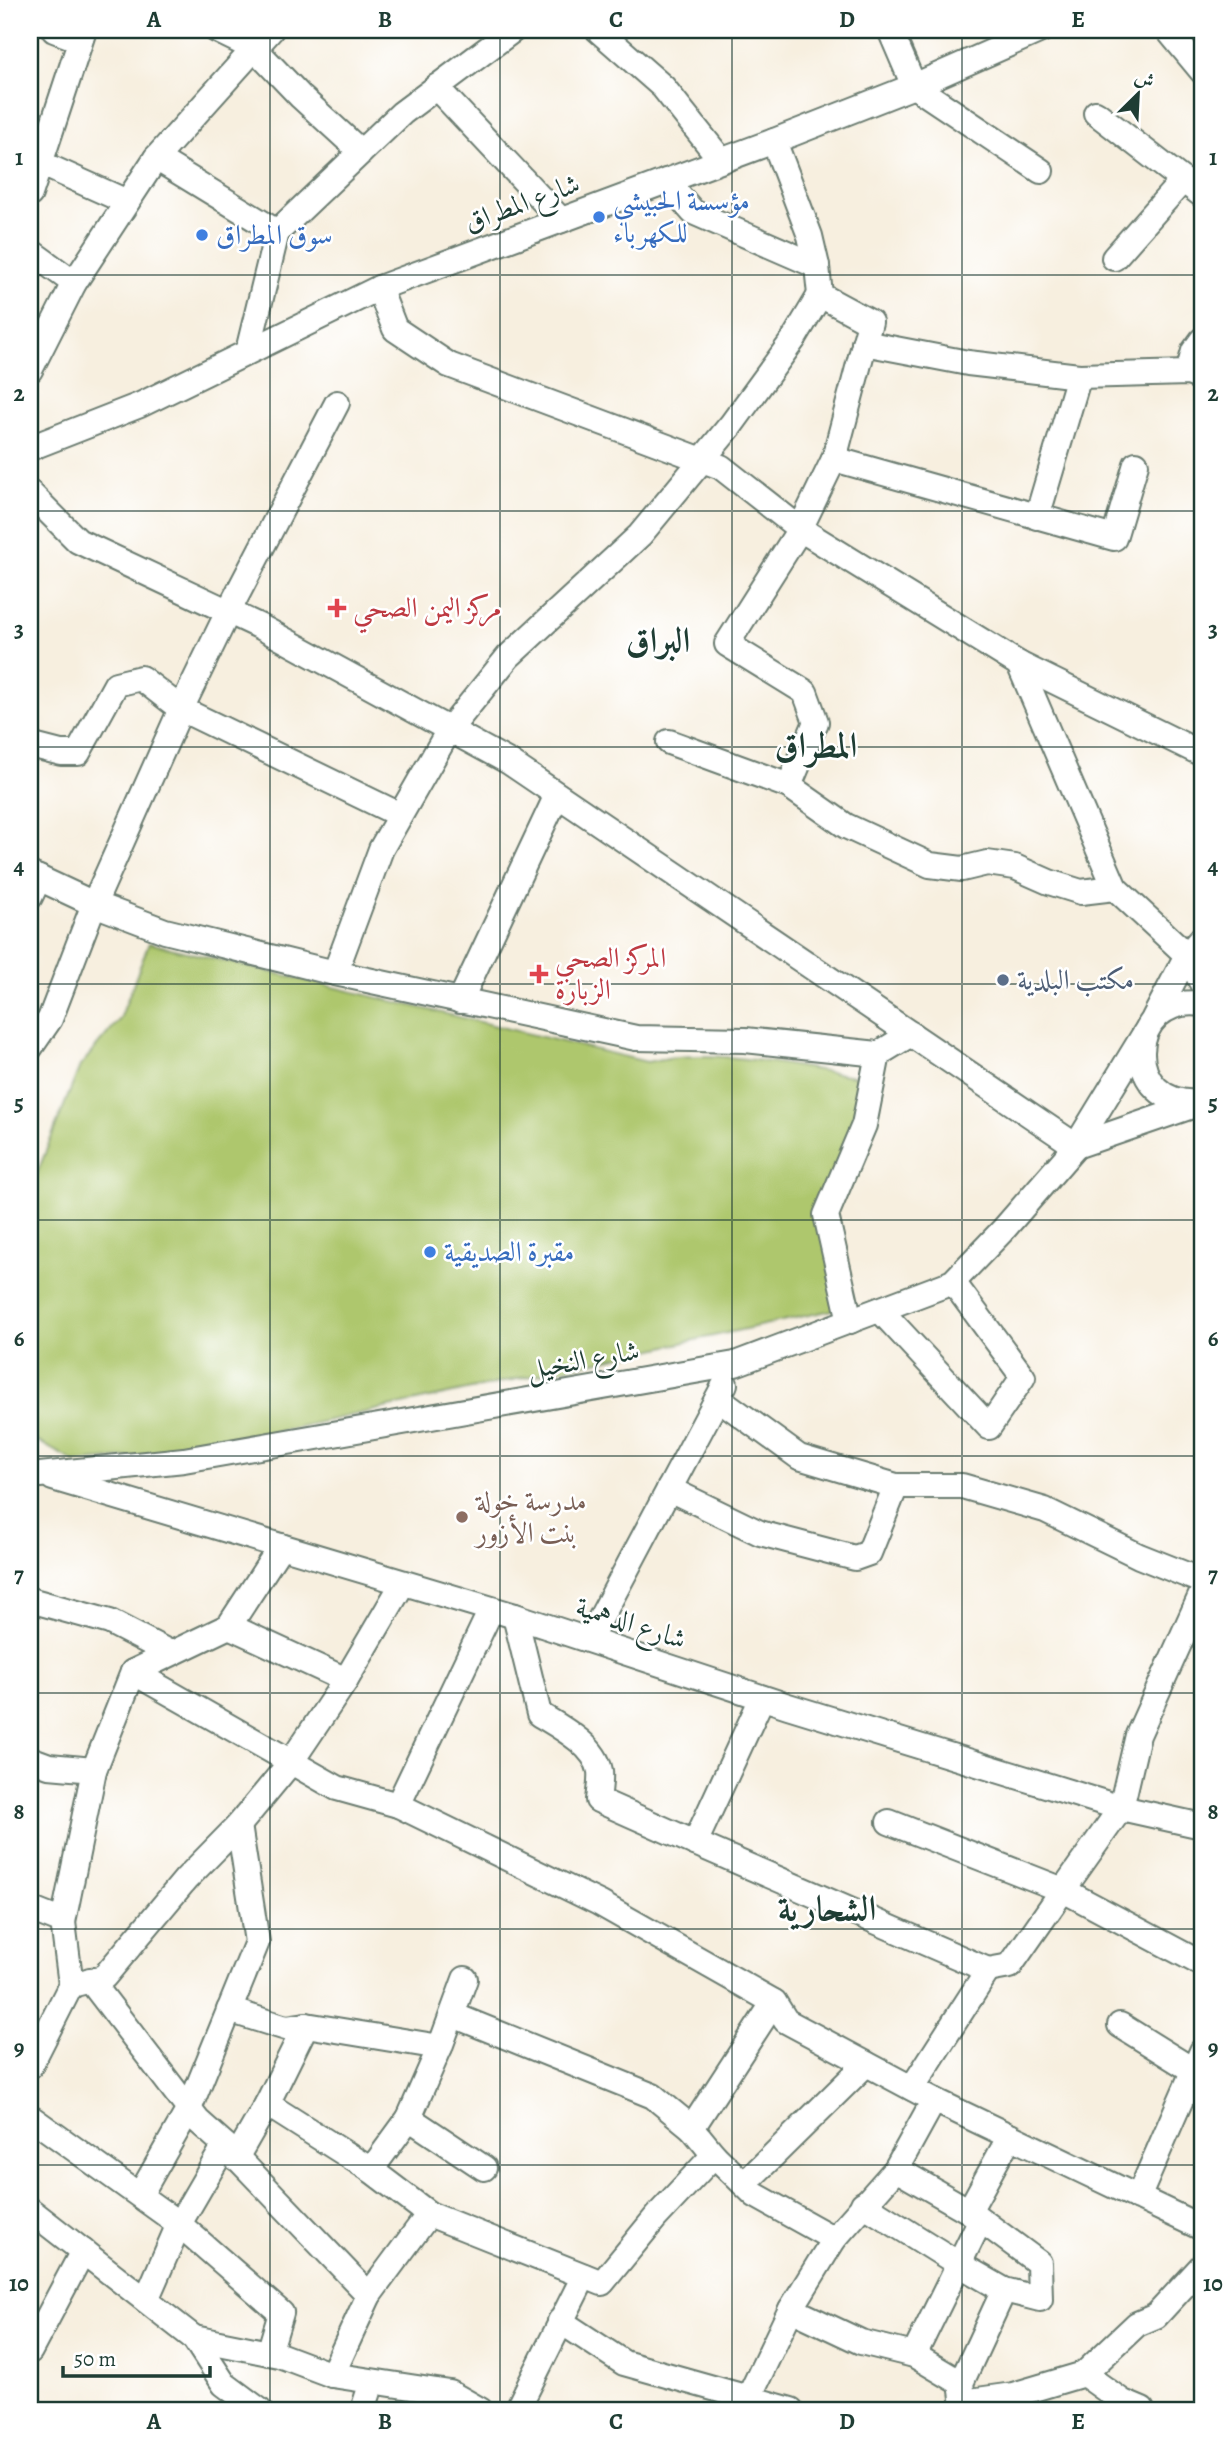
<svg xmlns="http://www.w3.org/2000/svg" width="1232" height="2440" font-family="Alegreya,Amiri,serif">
<rect width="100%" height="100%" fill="#fff"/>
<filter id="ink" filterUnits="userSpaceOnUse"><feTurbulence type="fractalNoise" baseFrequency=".0143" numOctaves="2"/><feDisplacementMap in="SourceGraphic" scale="14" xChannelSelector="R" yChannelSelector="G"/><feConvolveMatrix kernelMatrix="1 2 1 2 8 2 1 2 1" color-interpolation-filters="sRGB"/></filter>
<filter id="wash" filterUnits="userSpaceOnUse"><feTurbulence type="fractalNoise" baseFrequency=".00686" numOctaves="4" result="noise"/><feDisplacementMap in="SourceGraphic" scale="28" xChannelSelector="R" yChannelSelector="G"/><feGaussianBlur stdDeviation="1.57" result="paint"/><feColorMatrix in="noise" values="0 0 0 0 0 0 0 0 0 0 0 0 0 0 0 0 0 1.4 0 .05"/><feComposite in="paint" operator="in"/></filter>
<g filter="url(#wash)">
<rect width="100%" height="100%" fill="#f7efdf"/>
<path fill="#aec76d" stroke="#668250" stroke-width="2" d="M 149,943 L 647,1062 C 709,1045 797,1068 861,1077 L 879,1104 L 828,1211 L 837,1309 L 174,1454 L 75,1462 L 30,1437 L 30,1191 L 80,1066 L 120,1019 Z"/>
</g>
<g filter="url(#ink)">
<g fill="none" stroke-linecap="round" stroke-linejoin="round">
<defs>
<g id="minor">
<path d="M 54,30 L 80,40"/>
<path d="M 216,30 L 255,49 L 301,97 L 361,152"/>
<path d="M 598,30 L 663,87 L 721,160"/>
<path d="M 890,30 L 914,86 L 1041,171"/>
<path d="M 1168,30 L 1202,71"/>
<path d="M 436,87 L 561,220"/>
<path d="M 1096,113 L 1202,195"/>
<path d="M 774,141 L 810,236 L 817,266"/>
<path d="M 156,158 L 277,232"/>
<path d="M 40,163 L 127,202"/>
<path d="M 666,181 L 693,212 L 817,266 L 820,295 L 870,322 L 834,459 L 800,529 L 727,644 L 805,692 L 816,722 L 789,786"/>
<path d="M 30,194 L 84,30"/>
<path d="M 30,251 L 74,283"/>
<path d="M 1114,258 L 1183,180"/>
<path d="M 379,288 L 395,329 L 449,365 L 721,467 L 800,529 L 1019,664 L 1202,754"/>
<path d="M 864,343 L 968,363 L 1079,376 L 1188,373 L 1202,378"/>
<path d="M 248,351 L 277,232 L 402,113 L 513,30"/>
<path d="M 30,370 L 74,283 L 156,158 L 271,30"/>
<path d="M 1188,373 L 1194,351 L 1202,340"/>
<path d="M 30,448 L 140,405 L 379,288 L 774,141 L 914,86 L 1041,30"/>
<path d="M 834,459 L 1114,538 L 1136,464"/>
<path d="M 30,493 L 78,541 L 259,626 L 509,762 L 1076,1146"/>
<path d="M 1037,517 L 1079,376"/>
<path d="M 1019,664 L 1115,888 L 1187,955 L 1202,983"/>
<path d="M 669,742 L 789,786 L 846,826 L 930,865 L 962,869 L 987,863 L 1015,867 L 1049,882 L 1081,892 L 1115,888"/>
<path d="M 30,745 L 61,753 L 78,753 L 116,684 L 141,678 L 181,709 L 400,815"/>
<path d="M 30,874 L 94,904 L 165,931 L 335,973 L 636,1038 L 745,1040 L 878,1054 L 911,1034"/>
<path d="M 30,897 L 39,878"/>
<path d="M 335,973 L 381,849 L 449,730 L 508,657 L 640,535 L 731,425 L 793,340 L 820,295"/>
<path d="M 460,1001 L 557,795"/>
<path d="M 1202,1004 C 1124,993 1120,1110 1202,1102"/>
<path d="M 1154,1018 L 1187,955 L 1202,938"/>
<path d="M 30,1048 L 50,1019 L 94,904 L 181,709 L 228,612 L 337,403"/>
<path d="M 1076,1146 L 1198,1104"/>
<path d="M 880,1310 L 989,1427 L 1023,1377 L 953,1282"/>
<path d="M 850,1321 L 826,1215 L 864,1125 L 878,1054"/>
<path d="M 718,1398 L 799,1457 L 896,1486 L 962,1486 L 1045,1510 L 1139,1556 L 1202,1581"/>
<path d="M 30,1476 L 184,1460 L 735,1364 L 953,1282 L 1003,1230 L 1076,1146 L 1145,1033"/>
<path d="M 53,1478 L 515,1616 L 788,1706 L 1121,1808 L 1202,1826"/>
<path d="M 669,1489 L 760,1533 L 855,1558 L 869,1553 L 896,1486"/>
<path d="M 1202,1593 L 1138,1735 L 1121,1808 L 1063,1890 L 1202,1964"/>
<path d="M 30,1600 L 110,1622 L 170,1653"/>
<path d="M 515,1616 L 539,1714 C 560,1727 595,1745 600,1771 C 601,1780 599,1791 598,1800 L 695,1843"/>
<path d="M 229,1626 L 346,1680"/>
<path d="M 589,1640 L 725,1384"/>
<path d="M 133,1672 L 337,1788 L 398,1805 L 599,1903 L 774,2002 L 786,2021 L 934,2100 L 1202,2228"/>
<path d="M 762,1698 L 695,1843 L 988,1970 L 912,2088"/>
<path d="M 30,1759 L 49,1766 L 94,1770"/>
<path d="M 398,1805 L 491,1610"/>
<path d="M 889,1822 L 1063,1890 L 1010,1966 L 988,1970"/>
<path d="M 30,1909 L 63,1922 L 71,1985 L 30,2066"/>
<path d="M 63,1922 L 94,1770 L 133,1672 L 229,1626 L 281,1546"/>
<path d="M 90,1980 L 198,2121 L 225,2145 L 369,2295 L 332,2375"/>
<path d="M 71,1985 L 104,1977 L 186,1879 L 239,1825 L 291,1762 L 346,1680 L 403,1583"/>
<path d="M 774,2002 L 692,2128 L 714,2155 L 755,2195 L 834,2239"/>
<path d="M 229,2010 L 286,2028 L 306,2025 L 440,2047"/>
<path d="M 453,2015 L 653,2096 L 692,2128"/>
<path d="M 1120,2025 L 1202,2076"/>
<path d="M 267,2104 L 371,2170 L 429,2214 L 602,2283 L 656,2217 L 714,2155"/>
<path d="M 30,2117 L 179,2224 L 281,2313 L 269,2353"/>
<path d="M 409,2118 L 484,2168"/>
<path d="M 236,2158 L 267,2104 L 306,2025"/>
<path d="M 371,2170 L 409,2118 L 440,2047 L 465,1979"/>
<path d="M 744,2184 L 866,2064"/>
<path d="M 140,2195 L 189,2109 L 257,1942 L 239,1825"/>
<path d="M 1138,2198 L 1202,2051"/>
<path d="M 863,2204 L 957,2263 L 1004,2290 L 1040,2299 L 1039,2263 L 969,2211 L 896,2169"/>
<path d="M 30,2210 L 194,2338 L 224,2384 L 259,2410"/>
<path d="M 969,2211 L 1010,2136"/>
<path d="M 369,2295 L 429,2214"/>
<path d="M 146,2300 L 179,2224 L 225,2145"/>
<path d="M 791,2309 L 861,2342 L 914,2355 L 961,2383"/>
<path d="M 560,2321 L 624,2363 L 791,2410"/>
<path d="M 194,2338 L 279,2355 L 332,2375 L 450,2393 L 480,2410"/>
<path d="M 30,2351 L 83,2251"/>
<path d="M 914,2355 L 980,2221"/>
<path d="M 1084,2374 L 1123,2402 L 1142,2410"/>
<path d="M 963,2398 L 961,2383 L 1004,2290"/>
<path d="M 748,2399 L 791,2309 L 834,2239 L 896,2169 L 934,2100"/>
<path d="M 963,2402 L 1013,2395 L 1084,2374 L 1137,2324 L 1156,2316 L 1202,2266"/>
<path d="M 363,2410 L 372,2382"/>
<path d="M 517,2410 L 584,2276"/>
</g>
</defs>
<use href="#minor" stroke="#6b7b70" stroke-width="28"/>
<use href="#minor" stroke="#fff" stroke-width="24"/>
</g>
</g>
<path fill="none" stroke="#1f3d34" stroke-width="2" stroke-opacity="0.55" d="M 270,30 L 270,2410M 500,30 L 500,2410M 732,30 L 732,2410M 962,30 L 962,2410M 30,275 L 1202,275M 30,511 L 1202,511M 30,747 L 1202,747M 30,984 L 1202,984M 30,1220 L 1202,1220M 30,1456 L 1202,1456M 30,1693 L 1202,1693M 30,1929 L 1202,1929M 30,2165 L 1202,2165"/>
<g fill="#3f7fe0" stroke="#fff" stroke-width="2.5">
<circle cx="599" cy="217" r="7"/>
<circle cx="202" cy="235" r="7"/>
<circle cx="430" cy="1252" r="7"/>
</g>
<g fill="#e0444e" stroke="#fff" stroke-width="2.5">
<path d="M333.5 597.5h7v7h7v7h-7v7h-7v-7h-7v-7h7z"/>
<path d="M535.5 963.5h7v7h7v7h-7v7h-7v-7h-7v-7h7z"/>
</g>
<circle fill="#5c6f8a" stroke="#fff" stroke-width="2.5" cx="1003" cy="980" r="7"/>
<circle fill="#8d6e63" stroke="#fff" stroke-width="2.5" cx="462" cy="1517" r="7"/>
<g text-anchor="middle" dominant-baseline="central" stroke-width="5" stroke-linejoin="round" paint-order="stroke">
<g font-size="28" fill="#366cbe" stroke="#fff" text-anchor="start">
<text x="613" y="201">مؤسسة الحبيشي<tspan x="613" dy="32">للكهرباء</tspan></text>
<text x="216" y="235">سوق المطراق</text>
<text x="444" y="1252">مقبرة الصديقية</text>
</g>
<g font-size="28" fill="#1f3d34" stroke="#fff">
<text transform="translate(522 203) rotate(-20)">شارع المطراق</text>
<text transform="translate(583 1360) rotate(-10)">شارع النخيل</text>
<text transform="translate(631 1623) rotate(18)">شارع الدهمية</text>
</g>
<g font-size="28" fill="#be3a42" stroke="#fff" text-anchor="start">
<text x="353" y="608">مركز اليمن الصحي</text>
<text x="555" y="958">المركز الصحي<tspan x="555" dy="32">الزبارة</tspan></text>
</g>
<g font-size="28" fill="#4e5e75" stroke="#fff" text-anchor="start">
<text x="1017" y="980">مكتب البلدية</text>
</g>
<g font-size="28" fill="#785e54" stroke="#fff" text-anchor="start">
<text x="476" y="1501">مدرسة خولة<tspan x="476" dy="32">بنت الأزور</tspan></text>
</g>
<g font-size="35" font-weight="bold" fill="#1f3d34" stroke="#fff">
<text x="658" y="640">البراق</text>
<text x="816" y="745">المطراق</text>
<text x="827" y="1908">الشحارية</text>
</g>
</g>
<rect width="1232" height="2440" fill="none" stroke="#fff" stroke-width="77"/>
<g transform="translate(1138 94) rotate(24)" stroke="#ffffff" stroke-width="5" paint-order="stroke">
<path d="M0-5L12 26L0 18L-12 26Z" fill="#1f3d34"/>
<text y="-10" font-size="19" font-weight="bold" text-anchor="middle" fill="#1f3d34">ش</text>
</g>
<path d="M63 2366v10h147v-10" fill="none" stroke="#1f3d34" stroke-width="3.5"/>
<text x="74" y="2366" font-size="21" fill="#1f3d34" stroke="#ffffff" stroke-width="5" paint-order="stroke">50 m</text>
<rect x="38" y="38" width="1156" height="2364" fill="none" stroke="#1f3d34" stroke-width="2.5"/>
<g font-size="23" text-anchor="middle" font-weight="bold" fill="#1f3d34">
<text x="154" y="27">A</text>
<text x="385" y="27">B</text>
<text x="616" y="27">C</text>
<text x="847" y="27">D</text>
<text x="1078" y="27">E</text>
<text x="19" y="165">1</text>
<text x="1213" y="165">1</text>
<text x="19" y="401">2</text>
<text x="1213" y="401">2</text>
<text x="19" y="637">3</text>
<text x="1213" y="637">3</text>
<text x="19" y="874">4</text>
<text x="1213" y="874">4</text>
<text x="19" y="1110">5</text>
<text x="1213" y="1110">5</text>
<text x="19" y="1346">6</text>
<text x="1213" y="1346">6</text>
<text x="19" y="1582">7</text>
<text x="1213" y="1582">7</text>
<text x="19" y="1819">8</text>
<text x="1213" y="1819">8</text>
<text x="19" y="2055">9</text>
<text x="1213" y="2055">9</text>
<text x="19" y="2291">10</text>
<text x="1213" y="2291">10</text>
<text x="154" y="2429">A</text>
<text x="385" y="2429">B</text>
<text x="616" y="2429">C</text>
<text x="847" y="2429">D</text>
<text x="1078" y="2429">E</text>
</g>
</svg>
